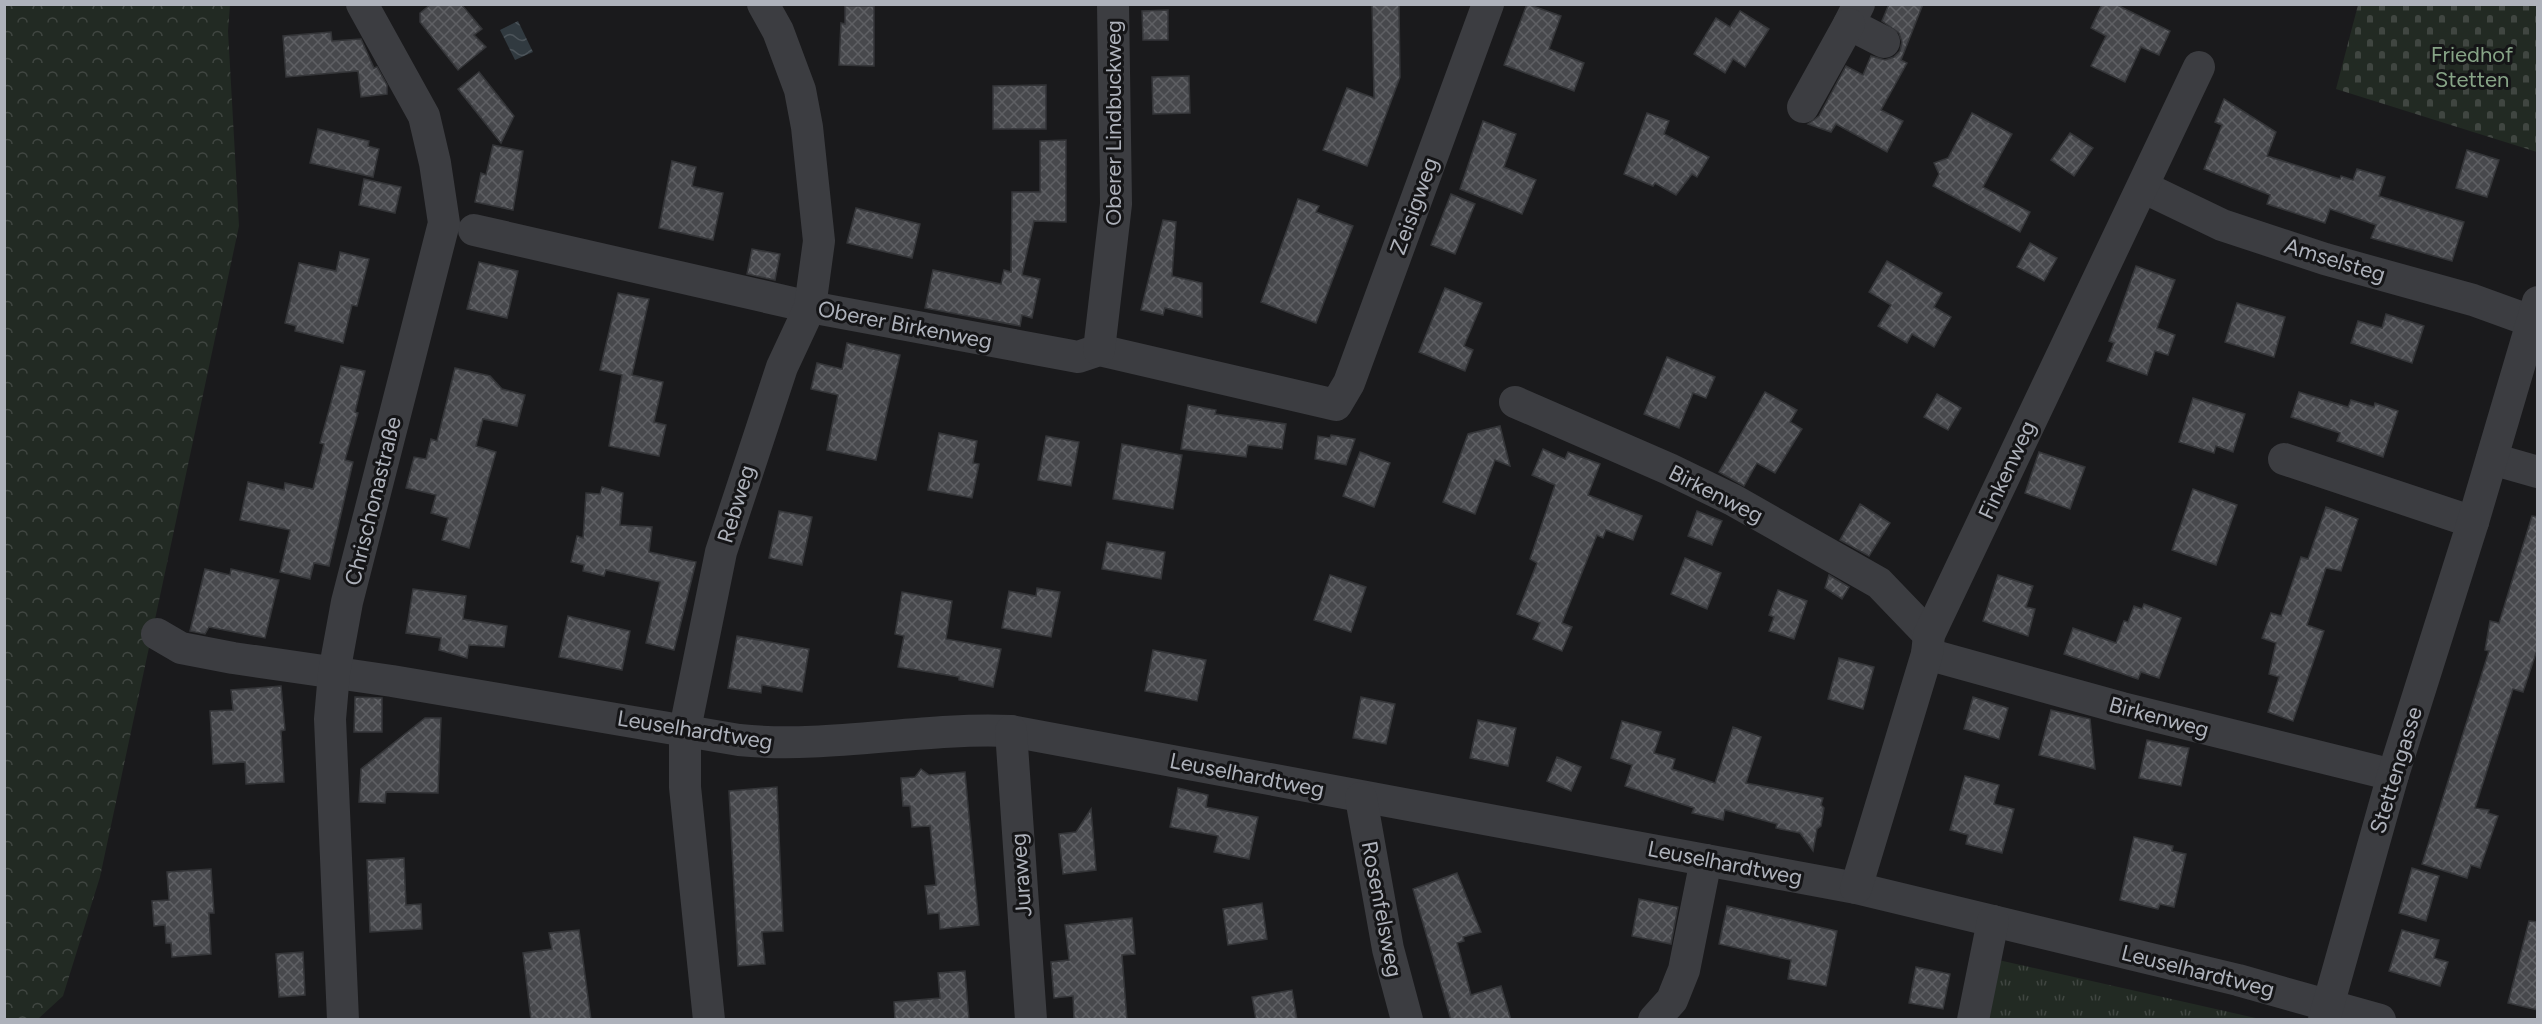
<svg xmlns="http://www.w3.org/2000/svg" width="2542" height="1024" font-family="Figtree,sans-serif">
<defs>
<pattern id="grass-tufts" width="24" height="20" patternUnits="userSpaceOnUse" patternTransform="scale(1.5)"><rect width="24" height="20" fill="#222a23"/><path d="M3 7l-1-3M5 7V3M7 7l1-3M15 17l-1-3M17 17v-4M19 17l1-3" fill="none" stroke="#404641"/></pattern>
<pattern id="forest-crowns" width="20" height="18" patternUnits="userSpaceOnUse" patternTransform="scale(1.5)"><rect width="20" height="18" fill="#222a23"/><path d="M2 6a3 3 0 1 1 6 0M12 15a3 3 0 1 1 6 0" fill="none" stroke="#404641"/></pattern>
<pattern id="cemetery-stones" width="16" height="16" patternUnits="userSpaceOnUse" patternTransform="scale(1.5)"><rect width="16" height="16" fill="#222a23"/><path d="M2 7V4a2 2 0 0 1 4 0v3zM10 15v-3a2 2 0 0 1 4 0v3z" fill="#404641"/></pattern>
<pattern id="water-waves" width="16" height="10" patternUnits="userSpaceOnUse" patternTransform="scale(1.5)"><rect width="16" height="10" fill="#313a40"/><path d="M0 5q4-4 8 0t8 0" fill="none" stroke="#4c545a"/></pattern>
<pattern id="building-cross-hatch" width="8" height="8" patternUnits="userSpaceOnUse" patternTransform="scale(1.5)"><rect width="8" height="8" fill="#47484c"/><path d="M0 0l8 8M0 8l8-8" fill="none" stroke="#5f6064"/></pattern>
</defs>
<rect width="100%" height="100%" fill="#1a1a1c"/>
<path fill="url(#grass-tufts)" d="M 1994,959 L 2229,1012 L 2260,1019 L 1988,1020 Z"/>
<path fill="url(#forest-crowns)" d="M 5,5 L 230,5 L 228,31 L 239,226 L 100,877 L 63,996 L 38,1019 L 5,1020 Z"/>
<path fill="url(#cemetery-stones)" d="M 2358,5 L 2537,5 L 2537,152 L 2336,89 Z"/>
<path fill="url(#water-waves)" d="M 518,21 L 533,52 L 515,60 L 500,30 Z"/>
<g fill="url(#building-cross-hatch)" stroke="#343538" stroke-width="1.5">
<path d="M 431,4 L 461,4 L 482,29 L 474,35 L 486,47 L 458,70 L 420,22 L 420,13 Z"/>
<path d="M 1372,4 L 1399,4 L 1400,77 L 1367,166 L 1323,150 L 1347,88 L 1374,98 Z"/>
<path d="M 1527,4 L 1561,16 L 1549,49 L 1584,63 L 1574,91 L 1504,65 Z"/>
<path d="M 1889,4 L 1923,4 L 1901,60 L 1907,63 L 1881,110 L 1903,121 L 1887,152 L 1836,124 L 1831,132 L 1808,124 L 1819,116 L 1846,66 L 1863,75 L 1871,56 L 1885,60 L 1894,57 L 1900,51 L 1902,42 L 1899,33 L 1882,21 Z"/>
<path d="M 2102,4 L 2115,4 L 2170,31 L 2159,55 L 2141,47 L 2125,82 L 2091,66 L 2106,36 L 2091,28 Z"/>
<path d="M 845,6 L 874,6 L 874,66 L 839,65 L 841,23 L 845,24 Z"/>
<path d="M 1168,10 L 1168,40 L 1143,40 L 1142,11 Z"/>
<path d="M 1740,11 L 1769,29 L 1745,67 L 1733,59 L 1725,73 L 1694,54 L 1716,18 L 1730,27 Z"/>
<path d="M 331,32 L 332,41 L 361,39 L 374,68 L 377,67 L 387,85 L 387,94 L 361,97 L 358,71 L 286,77 L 283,36 Z"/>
<path d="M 479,72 L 514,116 L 501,143 L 458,89 Z"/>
<path d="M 1189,76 L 1190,113 L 1153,114 L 1152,77 Z"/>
<path d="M 1046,85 L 1046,129 L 993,129 L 993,86 Z"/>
<path d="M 2224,99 L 2276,132 L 2267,156 L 2340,179 L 2341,176 L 2353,180 L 2357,169 L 2385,177 L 2379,196 L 2464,222 L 2452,261 L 2371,238 L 2376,225 L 2330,209 L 2325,223 L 2267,204 L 2270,195 L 2204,169 L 2222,125 L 2215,122 Z"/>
<path d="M 1647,113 L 1669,121 L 1664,134 L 1709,157 L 1697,177 L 1692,174 L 1676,195 L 1655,183 L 1653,186 L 1624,174 Z"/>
<path d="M 1972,113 L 2012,134 L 1983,187 L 2030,212 L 2020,232 L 1933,186 L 1939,174 L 1934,163 L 1948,158 Z"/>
<path d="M 1483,121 L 1516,134 L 1504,167 L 1536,180 L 1522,214 L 1460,189 Z"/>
<path d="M 318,129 L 369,141 L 368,146 L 379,149 L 373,177 L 310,163 Z"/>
<path d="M 2070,133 L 2093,148 L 2074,176 L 2051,160 Z"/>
<path d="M 1066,140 L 1066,222 L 1034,221 L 1022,275 L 1040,279 L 1032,318 L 1022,315 L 1020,326 L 925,308 L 933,270 L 1001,284 L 1004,270 L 1011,272 L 1012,192 L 1040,192 L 1040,141 Z"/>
<path d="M 493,145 L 523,151 L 513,210 L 475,202 L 481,173 L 486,175 Z"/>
<path d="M 2467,150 L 2499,160 L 2487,197 L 2456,188 Z"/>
<path d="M 672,161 L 696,167 L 692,186 L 723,193 L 713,240 L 659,228 Z"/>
<path d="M 364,179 L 401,187 L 395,213 L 359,205 Z"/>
<path d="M 1451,194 L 1475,204 L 1455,254 L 1431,245 Z"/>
<path d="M 1298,199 L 1319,206 L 1316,212 L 1353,226 L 1316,323 L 1261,302 Z"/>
<path d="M 856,208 L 920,224 L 912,258 L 847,243 Z"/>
<path d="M 1163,220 L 1176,222 L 1172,276 L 1202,283 L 1202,317 L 1165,308 L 1163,315 L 1141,310 Z"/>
<path d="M 2030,243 L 2057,258 L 2044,281 L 2017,267 Z"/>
<path d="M 752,249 L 780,254 L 775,280 L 747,274 Z"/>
<path d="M 340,252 L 369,259 L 357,306 L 352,305 L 343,343 L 295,331 L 296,326 L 285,323 L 299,263 L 336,271 Z"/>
<path d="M 1887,261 L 1942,293 L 1934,307 L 1951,317 L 1934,347 L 1912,334 L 1907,343 L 1878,326 L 1891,305 L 1869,292 Z"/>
<path d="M 479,262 L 518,271 L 507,318 L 467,309 Z"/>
<path d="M 2136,266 L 2175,280 L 2157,328 L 2175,335 L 2168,355 L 2155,351 L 2147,375 L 2107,361 L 2114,343 L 2109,341 Z"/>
<path d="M 1445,288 L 1482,303 L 1464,346 L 1473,350 L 1465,371 L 1419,352 Z"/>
<path d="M 618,293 L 649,299 L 632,375 L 663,382 L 654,422 L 666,425 L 659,456 L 609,446 L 622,375 L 600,370 Z"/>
<path d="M 2237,303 L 2285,317 L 2274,357 L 2225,342 Z"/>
<path d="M 2386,314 L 2424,326 L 2412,363 L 2351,343 L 2358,321 L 2382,328 Z"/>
<path d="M 847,343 L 900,355 L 876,460 L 827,450 L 838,395 L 811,389 L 817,363 L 842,369 Z"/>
<path d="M 1667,357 L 1715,377 L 1706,398 L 1693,393 L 1679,428 L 1644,414 Z"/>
<path d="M 341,366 L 365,371 L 355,412 L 358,413 L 345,460 L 353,462 L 329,566 L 314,563 L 310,579 L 280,572 L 290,530 L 240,520 L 248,482 L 284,490 L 285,483 L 313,489 L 324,444 L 320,443 Z"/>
<path d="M 455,368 L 490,376 L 502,389 L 525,395 L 517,426 L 483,419 L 476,446 L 496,452 L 469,548 L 442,540 L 448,518 L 431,513 L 436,495 L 406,488 L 414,457 L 426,459 L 431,439 L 437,441 Z"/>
<path d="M 1765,392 L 1797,410 L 1790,422 L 1802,429 L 1775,473 L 1757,463 L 1744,486 L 1719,472 Z"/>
<path d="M 2299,392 L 2348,407 L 2351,400 L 2374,407 L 2375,403 L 2398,411 L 2383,457 L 2337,441 L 2340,433 L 2291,417 Z"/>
<path d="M 1937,394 L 1961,408 L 1948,430 L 1924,417 Z"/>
<path d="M 2193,398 L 2245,414 L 2233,452 L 2216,446 L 2214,453 L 2179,442 Z"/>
<path d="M 1188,405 L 1216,410 L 1215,414 L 1286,424 L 1282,449 L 1248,445 L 1246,457 L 1181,449 Z"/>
<path d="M 1500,426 L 1510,466 L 1495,460 L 1475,514 L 1443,502 L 1468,434 Z"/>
<path d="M 939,433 L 977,441 L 973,463 L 979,464 L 972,498 L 928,490 Z"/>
<path d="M 1331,435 L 1355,439 L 1346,465 L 1315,459 L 1318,436 L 1330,438 Z"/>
<path d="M 1046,436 L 1079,442 L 1071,486 L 1038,480 Z"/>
<path d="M 1122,444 L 1182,455 L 1173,509 L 1113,499 Z"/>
<path d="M 1543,449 L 1565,459 L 1568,452 L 1600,464 L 1588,495 L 1642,516 L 1633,540 L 1606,530 L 1603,538 L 1597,535 L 1562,623 L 1572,627 L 1562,651 L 1533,639 L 1540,623 L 1517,614 L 1537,563 L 1530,559 L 1555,485 L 1532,475 Z"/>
<path d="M 1360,452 L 1390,463 L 1374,507 L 1343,496 Z"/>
<path d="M 2039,452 L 2085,467 L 2070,509 L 2025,493 Z"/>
<path d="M 602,487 L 623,493 L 620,525 L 652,527 L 649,552 L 696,562 L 674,650 L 646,643 L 660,582 L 606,570 L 604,576 L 583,571 L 584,565 L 571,562 L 577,536 L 583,538 L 586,493 L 600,494 Z"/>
<path d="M 2193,489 L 2237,505 L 2216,565 L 2172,550 Z"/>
<path d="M 1860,504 L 1890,523 L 1869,556 L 1840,540 Z"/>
<path d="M 2326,507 L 2358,519 L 2341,571 L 2326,568 L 2307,625 L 2324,631 L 2293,721 L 2268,712 L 2279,677 L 2269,674 L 2276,643 L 2262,638 L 2271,613 L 2281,616 L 2301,557 L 2308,559 Z"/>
<path d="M 779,511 L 812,517 L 802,565 L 769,558 Z"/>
<path d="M 1697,511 L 1722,521 L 1712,545 L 1688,536 Z"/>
<path d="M 2532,516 L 2538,517 L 2538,647 L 2523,692 L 2513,689 L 2475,808 L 2489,810 L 2488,813 L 2498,816 L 2480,868 L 2471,865 L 2467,878 L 2422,864 L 2489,651 L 2485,650 L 2490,621 L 2499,623 Z"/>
<path d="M 1107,542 L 1165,552 L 1161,579 L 1102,569 Z"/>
<path d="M 1685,558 L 1721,573 L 1707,609 L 1671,594 Z"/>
<path d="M 205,569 L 230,575 L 231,569 L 279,580 L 265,638 L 209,627 L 205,634 L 190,631 Z"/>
<path d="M 1330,575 L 1366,587 L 1351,632 L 1314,620 Z"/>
<path d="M 1829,575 L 1849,587 L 1842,599 L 1825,588 Z"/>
<path d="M 1998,575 L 2033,586 L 2026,607 L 2035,609 L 2028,636 L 1983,621 Z"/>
<path d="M 1037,588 L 1060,592 L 1051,637 L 1002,628 L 1009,591 L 1036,596 Z"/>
<path d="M 413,589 L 466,596 L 463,619 L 507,626 L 504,647 L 469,645 L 467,658 L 439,650 L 441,638 L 406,633 Z"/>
<path d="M 1778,590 L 1807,601 L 1794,639 L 1769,631 L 1774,617 L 1769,615 Z"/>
<path d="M 902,592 L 952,601 L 946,639 L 1001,649 L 993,687 L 959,680 L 959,677 L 898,667 L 904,636 L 895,634 Z"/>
<path d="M 2144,604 L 2181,618 L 2159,678 L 2141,672 L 2138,679 L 2064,654 L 2073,628 L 2116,643 L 2124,621 L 2128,622 L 2134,606 L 2142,609 Z"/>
<path d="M 568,616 L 630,631 L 622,670 L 559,657 Z"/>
<path d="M 737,636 L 809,649 L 802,692 L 762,685 L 761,693 L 728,688 Z"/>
<path d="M 1153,650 L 1206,660 L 1197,701 L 1145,691 Z"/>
<path d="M 1839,658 L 1874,667 L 1863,709 L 1828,699 Z"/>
<path d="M 281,686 L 285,730 L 281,731 L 284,782 L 246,784 L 245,762 L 213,764 L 210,711 L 233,710 L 231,690 Z"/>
<path d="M 355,697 L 382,698 L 382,732 L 354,732 Z"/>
<path d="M 1361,697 L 1395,704 L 1386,744 L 1353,738 Z"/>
<path d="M 1973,697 L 2008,708 L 1999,739 L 1964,729 Z"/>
<path d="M 2051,710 L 2090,719 L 2095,769 L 2039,755 Z"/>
<path d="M 425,718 L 441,718 L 438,793 L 386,792 L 385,803 L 359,802 L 361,769 Z"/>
<path d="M 1478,720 L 1516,728 L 1508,766 L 1470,758 Z"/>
<path d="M 1622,721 L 1661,732 L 1654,753 L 1675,759 L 1672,769 L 1715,783 L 1733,727 L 1761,737 L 1746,783 L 1823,798 L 1821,805 L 1824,808 L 1821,826 L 1817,829 L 1813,851 L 1800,833 L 1776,828 L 1777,824 L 1725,810 L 1723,820 L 1692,813 L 1694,808 L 1625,786 L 1632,765 L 1611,758 Z"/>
<path d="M 2147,740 L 2189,748 L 2181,786 L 2139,778 Z"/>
<path d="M 1557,757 L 1581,767 L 1571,791 L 1547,781 Z"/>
<path d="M 921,769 L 929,775 L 965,772 L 979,925 L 940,929 L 939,913 L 928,914 L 925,886 L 936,885 L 930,826 L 912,827 L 910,806 L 903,806 L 901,778 L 915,777 Z"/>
<path d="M 1965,776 L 1999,785 L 1994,804 L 2014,809 L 2002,853 L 1966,844 L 1968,835 L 1950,830 Z"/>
<path d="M 777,787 L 783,931 L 762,932 L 765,964 L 738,966 L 729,791 Z"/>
<path d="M 1178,788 L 1208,795 L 1206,807 L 1258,817 L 1249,859 L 1214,852 L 1218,836 L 1170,827 Z"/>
<path d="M 1091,809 L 1096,870 L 1063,874 L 1059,834 L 1076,832 Z"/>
<path d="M 2134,837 L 2173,846 L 2172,851 L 2186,854 L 2174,907 L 2160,904 L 2158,909 L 2120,900 Z"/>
<path d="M 404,858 L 406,905 L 421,904 L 422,929 L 370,932 L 367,860 Z"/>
<path d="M 2412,868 L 2439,876 L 2426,921 L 2399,913 Z"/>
<path d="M 211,869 L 214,913 L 209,913 L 211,954 L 172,957 L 171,943 L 166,943 L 165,925 L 154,926 L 152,901 L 169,900 L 167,872 Z"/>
<path d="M 1457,873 L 1481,932 L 1463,937 L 1464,941 L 1457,943 L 1471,995 L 1501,986 L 1511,1020 L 1451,1020 L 1413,889 Z"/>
<path d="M 1639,899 L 1678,907 L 1671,944 L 1632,936 Z"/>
<path d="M 1262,903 L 1267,939 L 1228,945 L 1223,909 Z"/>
<path d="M 1727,906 L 1837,931 L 1826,986 L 1788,979 L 1791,960 L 1719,944 Z"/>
<path d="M 1132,918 L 1135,954 L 1122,955 L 1127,1020 L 1074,1020 L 1073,996 L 1054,998 L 1051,962 L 1069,960 L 1065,925 Z"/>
<path d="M 2529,921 L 2538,922 L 2538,1010 L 2508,1003 Z"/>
<path d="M 579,930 L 591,1020 L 531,1020 L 523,953 L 552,949 L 549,933 Z"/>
<path d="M 2402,930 L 2439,940 L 2434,958 L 2448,962 L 2440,986 L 2389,971 Z"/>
<path d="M 303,952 L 305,995 L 279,997 L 276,954 Z"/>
<path d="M 1916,967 L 1950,974 L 1943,1009 L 1909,1003 Z"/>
<path d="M 965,971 L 969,1020 L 895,1020 L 894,1002 L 940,998 L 938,973 Z"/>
<path d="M 1292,990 L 1297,1020 L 1256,1020 L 1252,997 Z"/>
</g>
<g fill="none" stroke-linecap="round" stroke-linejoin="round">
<g stroke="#3c3d41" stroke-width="32">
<path d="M 1859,4 L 1849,24 L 1884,42"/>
<path d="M 1803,107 L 1849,24"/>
<path d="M 2143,187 L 2222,225 L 2325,259 L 2473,300 L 2531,321"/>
<path d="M 474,230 L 810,307 L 1078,357 L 1099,350 L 1336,405 L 1349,383 L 1488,4"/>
<path d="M 1099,350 L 1116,204 L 1113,4"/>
<path d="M 1515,402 L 1669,469 L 1733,500 L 1879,583 L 1929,635"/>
<path d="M 2284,459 L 2473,522"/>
<path d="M 2492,459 L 2538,472"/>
<path d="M 157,634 L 181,648 L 233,658 L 392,681 L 739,740 C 829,749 920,727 1011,731 L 1856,888 L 2238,980 L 2380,1020"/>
<path d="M 1927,654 L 2122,708 L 2393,775"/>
<path d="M 1011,731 L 1031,1020"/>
<path d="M 1361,798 L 1388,949 L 1407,1020"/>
<path d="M 1856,888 L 1927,654 L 1929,635 L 2199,67"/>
<path d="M 343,1020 L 330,719 L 334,673 L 347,602 L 444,223 L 435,163 L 424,116 L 362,4"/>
<path d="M 709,1020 L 685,787 L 685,729 L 721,552 L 782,367 L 810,307 L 819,241 L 807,127 L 800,90 L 778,31 L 763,4"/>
<path d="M 1654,1020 L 1672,1000 L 1684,970 L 1706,860"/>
<path d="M 1973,1020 L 1993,921"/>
<path d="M 2324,1020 L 2393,775 L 2473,522 L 2538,302"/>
</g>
</g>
<g text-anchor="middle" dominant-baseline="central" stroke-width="6" stroke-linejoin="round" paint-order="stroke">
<g font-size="22" fill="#87a487" stroke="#151517">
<text x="2472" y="54">Friedhof<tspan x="2472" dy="25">Stetten</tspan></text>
</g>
<g font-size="22" fill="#aeb2bb" stroke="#151517">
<text transform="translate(1113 123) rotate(-90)">Oberer Lindbuckweg</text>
<text transform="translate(1414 206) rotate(-70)">Zeisigweg</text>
<text transform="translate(2335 260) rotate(17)">Amselsteg</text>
<text transform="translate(905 325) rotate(11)">Oberer Birkenweg</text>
<text transform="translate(2007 470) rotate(-65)">Finkenweg</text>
<text transform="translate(1716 494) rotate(27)">Birkenweg</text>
<text transform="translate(373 501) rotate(-76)">Chrischonastraße</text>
<text transform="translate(736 504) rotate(-73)">Rebweg</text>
<text transform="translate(2159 717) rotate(15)">Birkenweg</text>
<text transform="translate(695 730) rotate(9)">Leuselhardtweg</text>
<text transform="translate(2396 770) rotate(-73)">Stettengasse</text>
<text transform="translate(1247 775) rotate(11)">Leuselhardtweg</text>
<text transform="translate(1725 863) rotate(11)">Leuselhardtweg</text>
<text transform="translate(1021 875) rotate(-94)">Juraweg</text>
<text transform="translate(1382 909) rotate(79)">Rosenfelsweg</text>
<text transform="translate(2198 971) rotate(14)">Leuselhardtweg</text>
</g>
</g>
<rect width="2542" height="1024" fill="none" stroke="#aeb2bb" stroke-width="12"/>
</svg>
